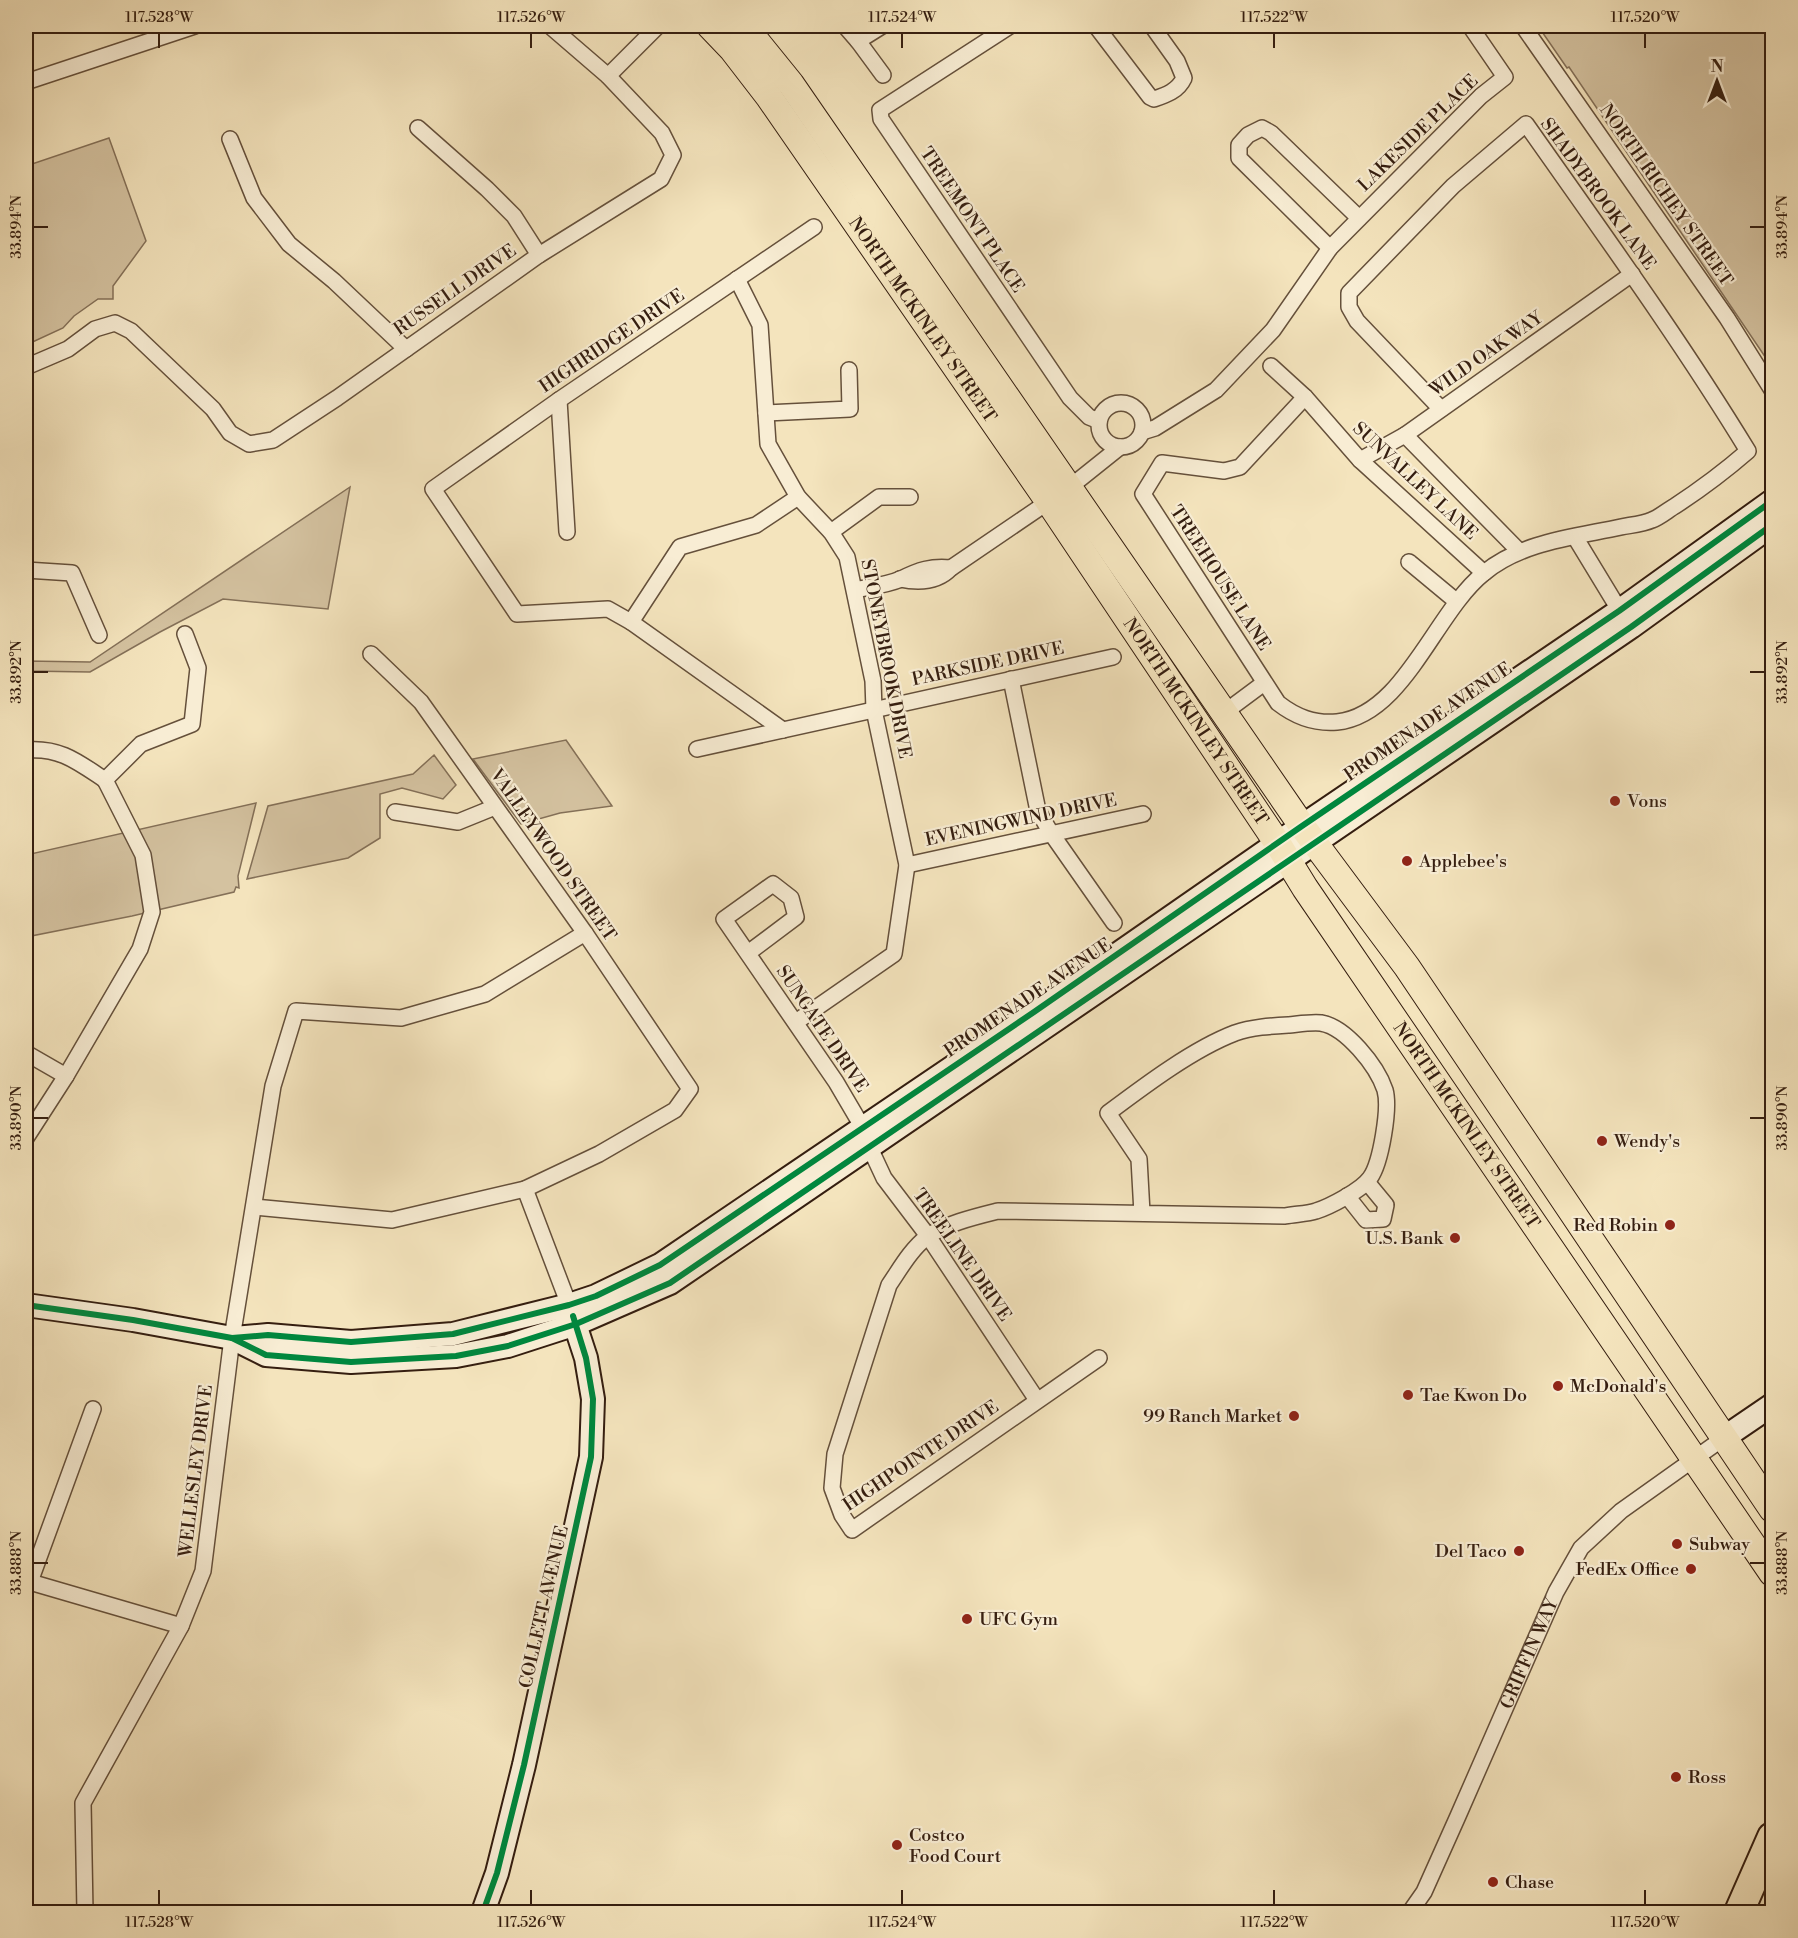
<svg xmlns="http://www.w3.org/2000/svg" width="1798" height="1938" font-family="'Libre Bodoni',serif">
<rect width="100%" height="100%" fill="#f4e4bd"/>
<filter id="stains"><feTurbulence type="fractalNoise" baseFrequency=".00333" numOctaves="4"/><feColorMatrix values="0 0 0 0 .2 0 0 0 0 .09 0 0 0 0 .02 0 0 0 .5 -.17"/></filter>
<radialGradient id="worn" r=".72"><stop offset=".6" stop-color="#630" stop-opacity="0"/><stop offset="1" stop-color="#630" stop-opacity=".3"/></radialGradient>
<g fill="#d4c2a0" stroke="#847058" stroke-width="1.5">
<path d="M 1538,26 L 1772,26 L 1772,367 L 1569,67 L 1567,68 Z"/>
<path d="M 109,138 L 146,241 L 113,286 L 113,299 L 98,299 L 74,316 L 63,328 L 26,345 L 26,166 Z"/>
<path d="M 350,487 L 328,609 L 223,599 L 160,632 L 90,672 L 26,671 L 26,661 L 90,662 Z"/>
<path d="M 566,740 L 612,806 L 560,813 L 521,824 L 473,759 Z"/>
<path d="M 434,755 L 456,785 L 443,799 L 402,788 L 380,794 L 380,838 L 348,858 L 247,879 L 268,806 L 413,774 Z"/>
<path d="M 256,803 L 238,876 L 239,888 L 236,887 L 234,892 L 132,916 L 26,937 L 26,855 Z"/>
</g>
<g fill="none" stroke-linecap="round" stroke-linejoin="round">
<defs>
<g id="street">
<path d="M 845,26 L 858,41 L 882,26"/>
<path d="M 1010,26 L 880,110 L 881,119 L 1070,398 L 1089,417 L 1099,421"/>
<path d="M 1096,26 L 1150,97 L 1154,99 C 1166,95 1178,91 1184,78 L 1177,61 L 1152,26"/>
<path d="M 1523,26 L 1727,318 L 1772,390"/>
<path d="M 858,41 L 883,75"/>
<path d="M 608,76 L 658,26"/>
<path d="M 26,82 L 195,26"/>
<path d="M 418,128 L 487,189 L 514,216 L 539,255"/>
<path d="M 230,139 L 254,198 L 289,244 L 334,281 L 406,349"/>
<path d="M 1330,248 L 1239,158 L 1239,145 L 1248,135 L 1262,128 L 1271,133 L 1359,218"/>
<path d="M 737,279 L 760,325 L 768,444 L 798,497 L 831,532 L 847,557 L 873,681 L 874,710 L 907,865 L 894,954 L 796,1022"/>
<path d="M 1271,366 L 1305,397 L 1360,460 L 1484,573"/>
<path d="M 26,367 L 68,349 L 95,329 L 115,323 L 131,331 L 213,409 L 230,433 L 249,444 L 273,440 L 337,398 L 539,255 L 661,179 L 673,155 L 662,133 L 608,76 L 550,26"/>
<path d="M 1305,397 L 1240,467 L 1224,471 L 1162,463 L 1143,494 L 1278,703 C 1296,717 1314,724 1337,722 C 1404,715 1435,612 1484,573 C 1521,542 1575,537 1621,527 C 1631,525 1643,524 1652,520 C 1660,517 1668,510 1675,506 C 1701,489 1725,471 1748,451 C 1679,338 1602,232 1526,124 L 1453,186 L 1349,293 L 1349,307 L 1357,321 L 1441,409"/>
<path d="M 559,400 L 567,532"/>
<circle cx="1121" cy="425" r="22"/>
<path d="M 766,413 L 850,409 L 849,370"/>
<path d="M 1142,432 L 1155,428 L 1216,390 L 1273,330 L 1330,248 L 1481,96 L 1505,77 L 1470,26"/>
<path d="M 1405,435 L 1519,551"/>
<path d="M 1360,460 L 1405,435 L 1632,274"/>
<path d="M 831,532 L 879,497 L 910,497"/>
<path d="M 1575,537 L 1623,616"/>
<path d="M 1409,562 L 1456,601"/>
<path d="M 26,570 L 72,573 L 99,635"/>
<path d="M 900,579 C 919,583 938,582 951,568 L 1070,487 L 1120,447"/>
<path d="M 855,590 C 869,587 887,585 901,579 C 919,570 931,566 951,568"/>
<path d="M 631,622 L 680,547 L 756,525 L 798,497"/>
<path d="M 1011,679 L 1038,811 L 1051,833 L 1114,923"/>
<path d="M 1225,712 L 1264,683"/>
<path d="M 783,730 L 631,622 L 608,609 L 517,614 L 433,489 L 559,400 L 814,227"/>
<path d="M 697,749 L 1113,657"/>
<path d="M 26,750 C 60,747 78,762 105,780"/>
<path d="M 105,780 L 141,744 L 192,724 L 198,668 L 185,634"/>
<path d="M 395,812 L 458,822 L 495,807"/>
<path d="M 907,865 L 1143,814"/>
<path d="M 748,953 L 796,917 L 791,898 L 773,884 L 724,919 L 836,1082 L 863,1128 L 870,1148 L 884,1178 L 928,1236 L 1037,1400"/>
<path d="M 26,1053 L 66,1076"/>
<path d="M 26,1138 L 66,1076 L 140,949 L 152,912 L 143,855 L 105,780"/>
<path d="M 525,1189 L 569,1305"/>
<path d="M 1347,1196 L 1366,1220 L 1383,1219 L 1386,1205 L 1367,1182"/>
<path d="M 254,1207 L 392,1220 L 525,1189 L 599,1154 L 675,1110 L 690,1089 L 585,933 L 421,702 L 371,654"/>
<path d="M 1099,1358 L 852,1530 L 842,1515 L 832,1488 L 835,1454 L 889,1285 C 900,1269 911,1249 927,1237 C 944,1224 978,1216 998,1211 L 1285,1216 C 1295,1214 1307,1214 1316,1211 C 1329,1207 1362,1190 1370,1178 C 1381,1163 1390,1108 1385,1090 C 1377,1066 1346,1027 1321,1023 C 1311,1022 1299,1024 1289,1025 C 1271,1026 1252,1027 1235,1033 C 1193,1049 1144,1086 1108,1113 L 1139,1159 L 1142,1213"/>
<path d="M 93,1409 L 30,1582 L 181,1626"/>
<path d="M 85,1912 L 83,1803 L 181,1626 L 203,1571 L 232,1338 L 273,1086 L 296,1011 L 401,1018 L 485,994 L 585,933"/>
<path id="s1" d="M 1410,1912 L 1424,1892 L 1458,1816 L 1556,1592 L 1581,1548 L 1621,1511 L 1725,1437"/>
</g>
<g id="secondary">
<path d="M 26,1305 L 133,1320 L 232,1338 L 266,1355 L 351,1362 L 456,1356 L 508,1346 L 576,1324 L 670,1283 L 1631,627 L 1772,525"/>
<path d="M 234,1338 L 268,1335 L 351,1342 L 453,1334 L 569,1305 L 596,1296 L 660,1265 L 1034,1012 L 1302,826 L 1619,611 L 1772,501"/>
<path d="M 1725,1437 L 1772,1405"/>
<path d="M 483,1912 L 497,1873 L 524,1765 L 591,1457 L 593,1399 L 586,1358 L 570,1309"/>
</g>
<g id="primary">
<path id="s2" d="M 710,26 L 732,49 L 769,97 L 1049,502 L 1278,844 L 1305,888 L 1772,1573"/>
<path d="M 744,26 L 791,84 L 1302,826 L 1407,967 L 1772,1509"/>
</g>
<path id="highway" d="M 1739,1912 L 1772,1837"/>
</defs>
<use href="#street" stroke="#65503b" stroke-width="18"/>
<use href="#secondary" stroke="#351e10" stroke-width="26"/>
<use href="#primary" stroke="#351e10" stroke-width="28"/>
<use href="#highway" stroke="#351e10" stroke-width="32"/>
<use href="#street" stroke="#f8edd4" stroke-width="15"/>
<use href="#secondary" stroke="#f8edd4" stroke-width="22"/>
<use href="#primary" stroke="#f4e4bd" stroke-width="26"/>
<use href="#highway" stroke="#f4e4bd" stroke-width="28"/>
<defs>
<g id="cycleway">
<path d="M 26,1305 L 133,1320 L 232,1338 L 266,1355 L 351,1362 L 456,1356 L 508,1346 L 576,1324 L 670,1283 L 1631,627 L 1772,525"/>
<path d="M 232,1338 L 268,1335 L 351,1342 L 453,1334 L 569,1305 L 596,1296 L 660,1265 L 1034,1012 L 1302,826 L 1619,611 L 1772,501"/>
<path d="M 483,1912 L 497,1873 L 524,1765 L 591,1457 L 593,1399 L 586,1358 L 573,1316"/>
</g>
</defs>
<use href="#cycleway" stroke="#f8edd4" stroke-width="10"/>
<use href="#cycleway" stroke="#00873e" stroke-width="6"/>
</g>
<path fill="none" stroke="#351e10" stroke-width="2" d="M 159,33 L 159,48M 531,33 L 531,48M 902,33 L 902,48M 1274,33 L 1274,48M 1645,33 L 1645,48M 33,227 L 48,227M 1750,227 L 1765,227M 33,672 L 48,672M 1750,672 L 1765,672M 33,1118 L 48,1118M 1750,1118 L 1765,1118M 33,1563 L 48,1563M 1750,1563 L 1765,1563M 159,1890 L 159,1905M 531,1890 L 531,1905M 902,1890 L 902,1905M 1274,1890 L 1274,1905M 1645,1890 L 1645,1905"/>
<g fill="#8f2418" stroke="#f8edd4" stroke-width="2">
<circle cx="1615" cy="801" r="6"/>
<circle cx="1407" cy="861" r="6"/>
<circle cx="1602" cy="1141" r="6"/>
<circle cx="1670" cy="1225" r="6"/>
<circle cx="1455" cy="1238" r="6"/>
<circle cx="1558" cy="1386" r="6"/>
<circle cx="1408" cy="1395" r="6"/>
<circle cx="1294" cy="1416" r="6"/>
<circle cx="1677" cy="1544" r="6"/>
<circle cx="1519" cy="1551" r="6"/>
<circle cx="1691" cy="1569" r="6"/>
<circle cx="967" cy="1619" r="6"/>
<circle cx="1676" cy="1777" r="6"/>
<circle cx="897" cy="1845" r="6"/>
<circle cx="1493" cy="1882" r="6"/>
</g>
<g text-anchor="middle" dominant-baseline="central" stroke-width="4.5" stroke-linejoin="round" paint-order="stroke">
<g font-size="18" fill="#351e10" stroke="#f8edd4">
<text transform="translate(1418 133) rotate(-44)">LAKESIDE PLACE</text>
<text transform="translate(1598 194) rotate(54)">SHADYBROOK LANE</text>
<text transform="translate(1666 195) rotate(55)">NORTH RICHEY STREET</text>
<text transform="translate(972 220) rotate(56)">TREEMONT PLACE</text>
<text transform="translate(455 290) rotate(-35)">RUSSELL DRIVE</text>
<text stroke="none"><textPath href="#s2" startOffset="363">NORTH MCKINLEY STREET</textPath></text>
<text transform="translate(612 341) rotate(-34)">HIGHRIDGE DRIVE</text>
<text transform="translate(1486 354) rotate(-35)">WILD OAK WAY</text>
<text transform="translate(1415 481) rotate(43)">SUNVALLEY LANE</text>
<text transform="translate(1220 578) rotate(57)">TREEHOUSE LANE</text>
<text transform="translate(886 659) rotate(79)">STONEYBROOK DRIVE</text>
<text transform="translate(988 664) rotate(-12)">PARKSIDE DRIVE</text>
<text stroke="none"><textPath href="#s2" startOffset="849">NORTH MCKINLEY STREET</textPath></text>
<text transform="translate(1428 722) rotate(-34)">PROMENADE AVENUE</text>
<text transform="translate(1021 820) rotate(-12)">EVENINGWIND DRIVE</text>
<text transform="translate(553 855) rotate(55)">VALLEYWOOD STREET</text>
<text transform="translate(1028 998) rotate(-34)">PROMENADE AVENUE</text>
<text transform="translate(822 1029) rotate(56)">SUNGATE DRIVE</text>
<text stroke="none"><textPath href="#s2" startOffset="1335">NORTH MCKINLEY STREET</textPath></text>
<text transform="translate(962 1255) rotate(55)">TREELINE DRIVE</text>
<text transform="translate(921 1456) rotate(-34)">HIGHPOINTE DRIVE</text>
<text transform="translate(196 1471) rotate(-83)">WELLESLEY DRIVE</text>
<text transform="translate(544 1607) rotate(-77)">COLLETT AVENUE</text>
<text stroke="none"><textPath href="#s1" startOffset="285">GRIFFIN WAY</textPath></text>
</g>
<g font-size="18" fill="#351e10" stroke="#f8edd4" text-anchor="start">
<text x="1627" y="801">Vons</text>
<text x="1419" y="861">Applebee's</text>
<text x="1614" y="1141">Wendy's</text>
<text x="1658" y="1225" text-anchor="end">Red Robin</text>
<text x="1443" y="1238" text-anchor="end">U.S. Bank</text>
<text x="1570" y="1386">McDonald's</text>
<text x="1420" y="1395">Tae Kwon Do</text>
<text x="1282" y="1416" text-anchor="end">99 Ranch Market</text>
<text x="1689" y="1544">Subway</text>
<text x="1507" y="1551" text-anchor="end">Del Taco</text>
<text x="1679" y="1569" text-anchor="end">FedEx Office</text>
<text x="979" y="1619">UFC Gym</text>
<text x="1688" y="1777">Ross</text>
<text x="909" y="1835">Costco<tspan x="909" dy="21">Food Court</tspan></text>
<text x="1505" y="1882">Chase</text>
</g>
</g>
<rect width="1798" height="1938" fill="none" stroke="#f4e4bd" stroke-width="66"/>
<g transform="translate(1717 81)" stroke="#f8edd4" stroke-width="4.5" paint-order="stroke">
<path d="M0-4.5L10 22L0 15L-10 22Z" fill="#351e10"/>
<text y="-9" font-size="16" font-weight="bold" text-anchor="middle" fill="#351e10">N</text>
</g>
<rect x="33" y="33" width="1732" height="1872" fill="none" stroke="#351e10" stroke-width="2"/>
<g font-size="15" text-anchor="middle" fill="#351e10">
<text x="159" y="22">117.528°W</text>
<text x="531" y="22">117.526°W</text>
<text x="902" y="22">117.524°W</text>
<text x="1274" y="22">117.522°W</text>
<text x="1645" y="22">117.520°W</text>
<text transform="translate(16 227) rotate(-90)" y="5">33.894°N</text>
<text transform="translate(1782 227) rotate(-90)" y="5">33.894°N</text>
<text transform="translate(16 672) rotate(-90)" y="5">33.892°N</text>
<text transform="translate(1782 672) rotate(-90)" y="5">33.892°N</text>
<text transform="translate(16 1118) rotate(-90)" y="5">33.890°N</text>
<text transform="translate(1782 1118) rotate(-90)" y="5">33.890°N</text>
<text transform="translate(16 1563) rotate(-90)" y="5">33.888°N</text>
<text transform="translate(1782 1563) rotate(-90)" y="5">33.888°N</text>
<text x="159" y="1927">117.528°W</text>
<text x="531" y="1927">117.526°W</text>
<text x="902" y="1927">117.524°W</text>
<text x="1274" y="1927">117.522°W</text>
<text x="1645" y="1927">117.520°W</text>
</g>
<rect width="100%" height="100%" filter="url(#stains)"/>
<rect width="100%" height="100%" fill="url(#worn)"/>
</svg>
